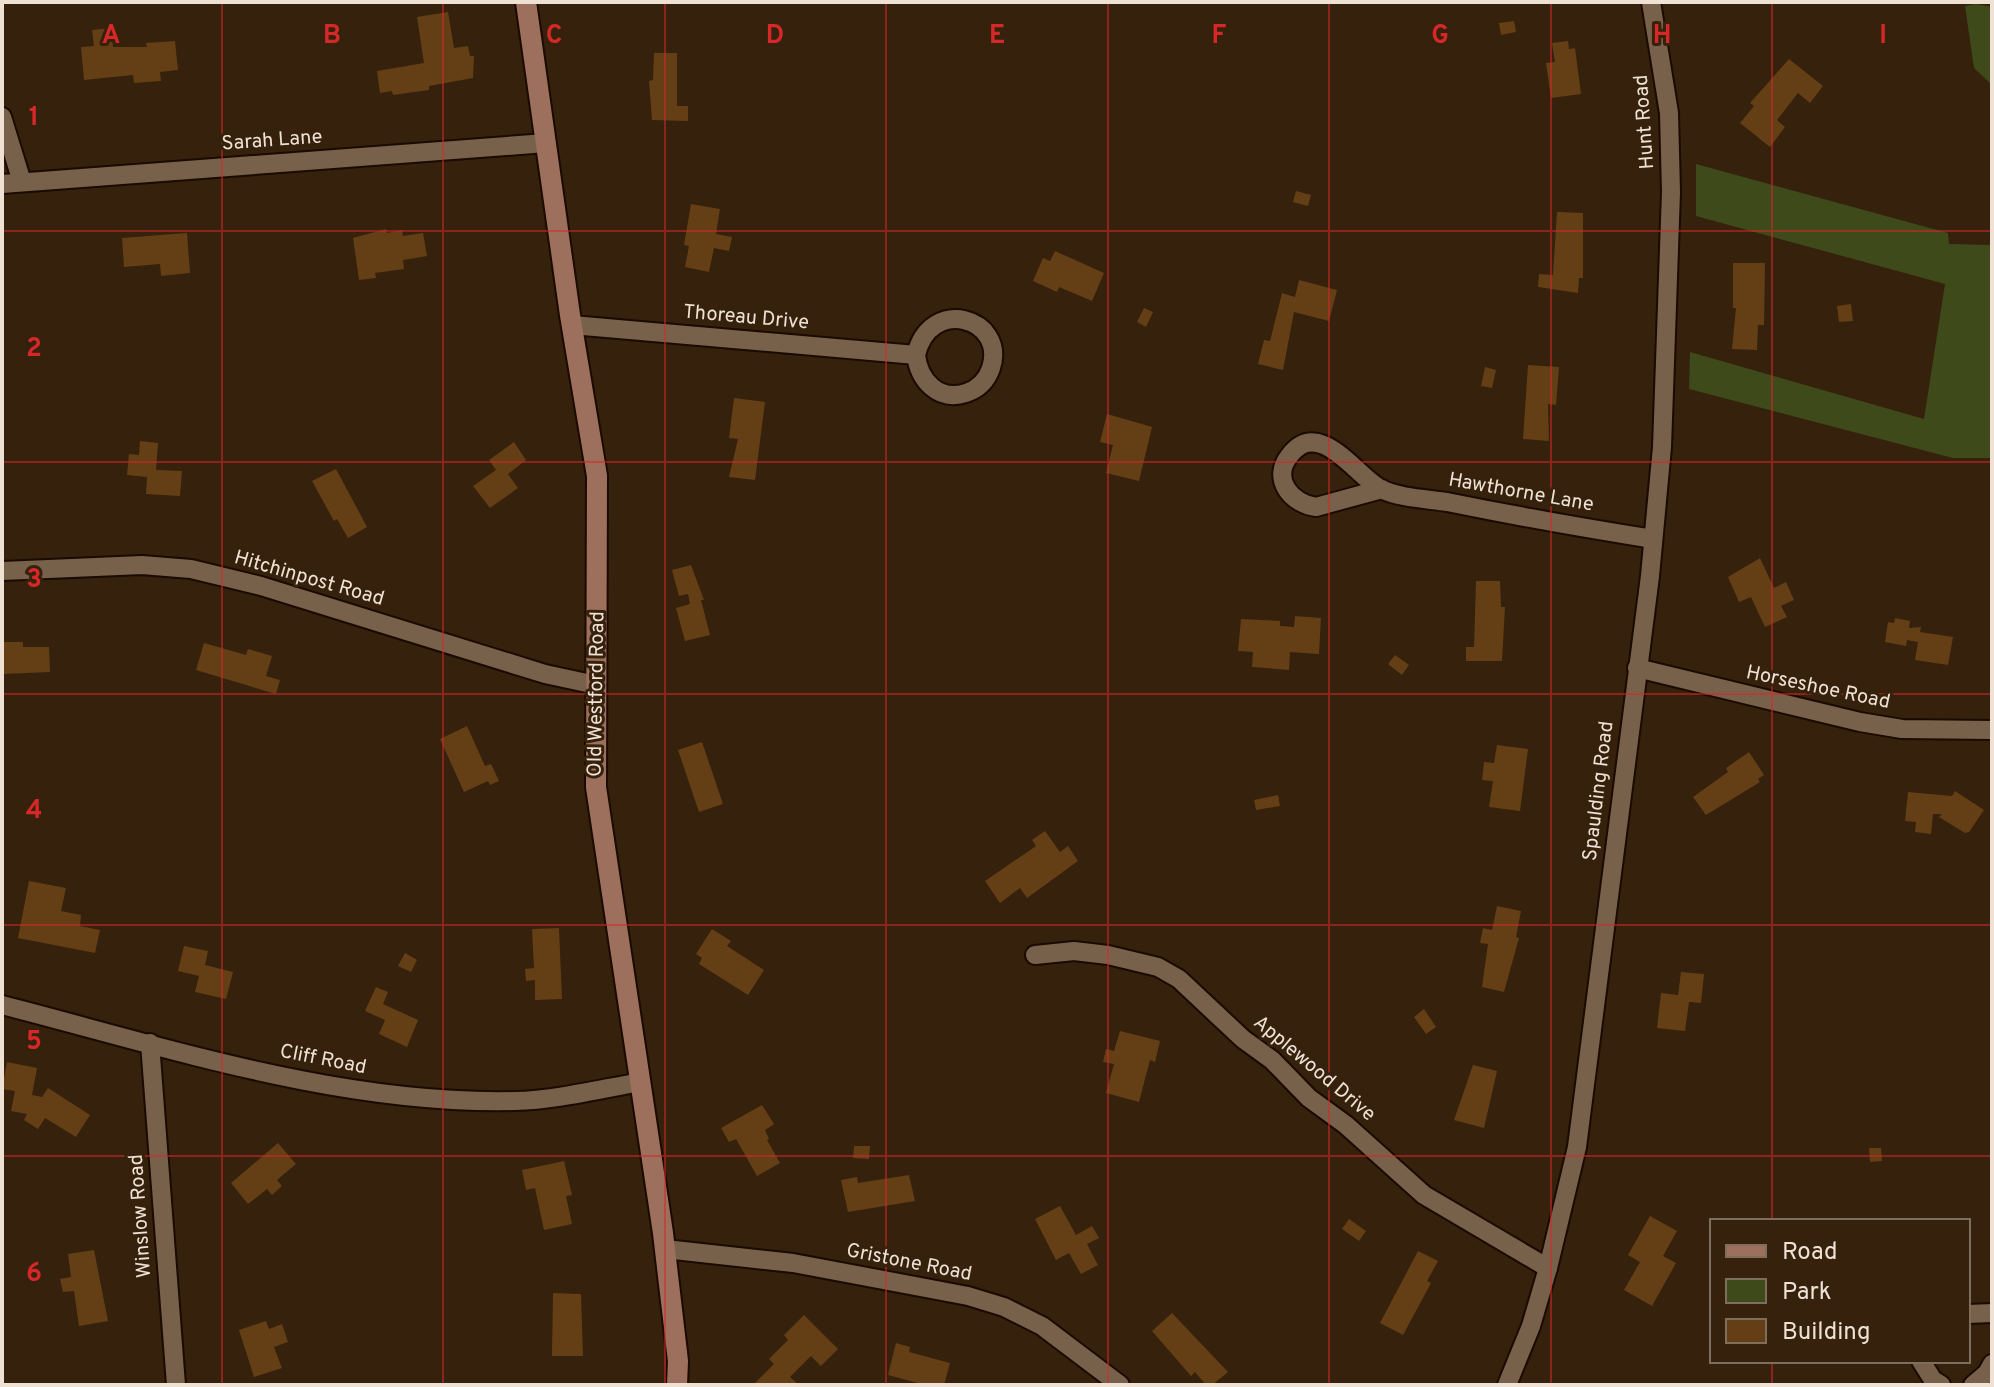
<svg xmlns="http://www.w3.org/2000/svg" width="1994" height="1387" font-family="Overpass,sans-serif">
<rect width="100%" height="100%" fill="#35210c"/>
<g fill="#3e4a1a">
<path d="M 1976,4 L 1992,7 L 1992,85 L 1974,68 L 1965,6 Z"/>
<path d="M 1696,164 L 1948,233 L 1949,244 L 1992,245 L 1992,458 L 1953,458 L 1689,389 L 1690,352 L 1924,419 L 1945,284 L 1696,216 Z"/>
</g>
<g fill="#643f16">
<path d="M 448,12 L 454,48 L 468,46 L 470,56 L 474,56 L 473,78 L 429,86 L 429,90 L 393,95 L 392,91 L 380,93 L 377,71 L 424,63 L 417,17 Z"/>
<path d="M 1514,21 L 1516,32 L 1501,35 L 1499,23 Z"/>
<path d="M 111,28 L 113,47 L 147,47 L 146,43 L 175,41 L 178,70 L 160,72 L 161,81 L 134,83 L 133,75 L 84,80 L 81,47 L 94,46 L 92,30 Z"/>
<path d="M 1568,41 L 1569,49 L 1575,48 L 1581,94 L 1551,98 L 1546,63 L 1555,62 L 1552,43 Z"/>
<path d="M 654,53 L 677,53 L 677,106 L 688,106 L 688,121 L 652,120 L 649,81 L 653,80 Z"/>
<path d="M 1789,59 L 1823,86 L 1810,103 L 1798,93 L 1777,120 L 1785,127 L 1770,147 L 1740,123 L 1754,106 L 1750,103 Z"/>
<path d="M 1296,191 L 1311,195 L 1308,206 L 1293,202 Z"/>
<path d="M 691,204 L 720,209 L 716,234 L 732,237 L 729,251 L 714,248 L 709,272 L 685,267 L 689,246 L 684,245 Z"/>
<path d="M 1557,212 L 1583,213 L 1583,278 L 1579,278 L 1578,293 L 1538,287 L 1539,274 L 1553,275 Z"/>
<path d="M 386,229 L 387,233 L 402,230 L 403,236 L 423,233 L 427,256 L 403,260 L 404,269 L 375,273 L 376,278 L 359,280 L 353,238 Z"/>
<path d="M 187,233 L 190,273 L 161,276 L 160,264 L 124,267 L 122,238 Z"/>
<path d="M 1055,251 L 1104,273 L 1092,301 L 1059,287 L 1057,292 L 1033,281 L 1043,258 L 1050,261 Z"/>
<path d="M 1733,263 L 1765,263 L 1764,325 L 1758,325 L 1757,350 L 1732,349 L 1736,308 L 1733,308 Z"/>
<path d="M 1299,280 L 1337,290 L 1329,321 L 1294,312 L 1283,370 L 1258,364 L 1264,340 L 1270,341 L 1282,293 L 1295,297 Z"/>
<path d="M 1851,304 L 1853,321 L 1839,322 L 1837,306 Z"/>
<path d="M 1144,308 L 1153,312 L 1146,327 L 1137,322 Z"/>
<path d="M 1528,365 L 1559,367 L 1556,405 L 1548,404 L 1549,441 L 1523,439 Z"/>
<path d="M 1485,367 L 1496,370 L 1492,388 L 1481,386 Z"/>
<path d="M 734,398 L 765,402 L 755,480 L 729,477 L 738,439 L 729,438 Z"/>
<path d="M 1107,414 L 1152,427 L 1139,481 L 1106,473 L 1113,445 L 1100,442 Z"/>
<path d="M 140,441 L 158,443 L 156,470 L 182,471 L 180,496 L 146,494 L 147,477 L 127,475 L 129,454 L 139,455 Z"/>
<path d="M 514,442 L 526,460 L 508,474 L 518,488 L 490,508 L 473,486 L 496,470 L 489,460 Z"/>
<path d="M 336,469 L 367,527 L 348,538 L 337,519 L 334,521 L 312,481 Z"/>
<path d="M 1760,558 L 1774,588 L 1786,582 L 1794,600 L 1781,606 L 1787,617 L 1765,627 L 1751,597 L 1739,602 L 1728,577 Z"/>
<path d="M 691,565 L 704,600 L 701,600 L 710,635 L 685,641 L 676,608 L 690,604 L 688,594 L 679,596 L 672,570 Z"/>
<path d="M 1476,581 L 1500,581 L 1501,607 L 1505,607 L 1502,661 L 1466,661 L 1466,647 L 1474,647 Z"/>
<path d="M 1295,616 L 1321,618 L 1319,654 L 1290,652 L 1289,670 L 1252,667 L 1253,652 L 1238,651 L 1241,619 L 1280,621 L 1280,626 L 1294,627 Z"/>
<path d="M 1895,618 L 1910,621 L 1909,628 L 1921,627 L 1920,632 L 1953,637 L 1948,665 L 1915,660 L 1918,642 L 1907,640 L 1906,646 L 1885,642 L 1888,622 L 1894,623 Z"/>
<path d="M 2,642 L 23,642 L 23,647 L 49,647 L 50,672 L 2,674 Z"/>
<path d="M 204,643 L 246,655 L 248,649 L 272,656 L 266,676 L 280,680 L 276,694 L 196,670 Z"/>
<path d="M 1395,655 L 1409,665 L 1402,675 L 1388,664 Z"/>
<path d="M 467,726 L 485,766 L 491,764 L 499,781 L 490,785 L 488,781 L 464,792 L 440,739 Z"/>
<path d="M 702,742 L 723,804 L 699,812 L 678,750 Z"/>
<path d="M 1497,745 L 1528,749 L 1520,811 L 1489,807 L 1493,781 L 1482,780 L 1484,762 L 1494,763 Z"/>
<path d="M 1749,752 L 1764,775 L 1758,779 L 1760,782 L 1706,815 L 1693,797 L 1728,772 L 1726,768 Z"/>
<path d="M 1955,791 L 1984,810 L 1969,832 L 1965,833 L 1939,817 L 1942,814 L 1933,814 L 1931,834 L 1915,832 L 1916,822 L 1905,821 L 1908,792 L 1952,796 Z"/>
<path d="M 1278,795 L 1280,806 L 1256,810 L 1254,800 Z"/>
<path d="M 1045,831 L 1060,852 L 1068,846 L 1078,861 L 1027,898 L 1020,888 L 1000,903 L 985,881 L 1036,846 L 1032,840 Z"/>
<path d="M 29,881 L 66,888 L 61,911 L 81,915 L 80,926 L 100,930 L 95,953 L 18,938 Z"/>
<path d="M 1497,906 L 1521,911 L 1516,937 L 1519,938 L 1504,992 L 1482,987 L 1488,944 L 1480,943 L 1483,928 L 1492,930 Z"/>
<path d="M 559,928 L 562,999 L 535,1000 L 535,980 L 526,981 L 525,969 L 534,968 L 532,929 Z"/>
<path d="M 712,929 L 731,941 L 727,946 L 764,970 L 748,995 L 699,964 L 702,958 L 696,954 Z"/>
<path d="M 184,946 L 208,951 L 205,965 L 233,972 L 226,999 L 195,992 L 199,976 L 178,971 Z"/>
<path d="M 405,953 L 417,960 L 411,972 L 398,966 Z"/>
<path d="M 1681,972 L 1704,974 L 1701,1003 L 1689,1002 L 1685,1031 L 1657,1028 L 1661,993 L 1678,995 Z"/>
<path d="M 376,987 L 388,992 L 383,1004 L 418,1020 L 407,1047 L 379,1034 L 385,1020 L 365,1011 Z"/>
<path d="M 1424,1009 L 1436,1027 L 1426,1034 L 1414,1017 Z"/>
<path d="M 1120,1031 L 1160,1041 L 1155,1062 L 1150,1060 L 1139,1102 L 1106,1093 L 1114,1064 L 1103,1062 L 1106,1049 L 1114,1051 Z"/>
<path d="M 7,1062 L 37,1068 L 32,1095 L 42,1097 L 48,1088 L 90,1115 L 76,1137 L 45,1118 L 38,1129 L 24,1120 L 27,1114 L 11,1111 L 15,1091 L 2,1089 Z"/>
<path d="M 1473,1065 L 1497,1071 L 1484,1128 L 1454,1120 Z"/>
<path d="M 762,1105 L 774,1124 L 765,1130 L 769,1139 L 767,1140 L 780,1163 L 757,1176 L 736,1139 L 729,1142 L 721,1128 Z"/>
<path d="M 278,1143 L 296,1164 L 277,1180 L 282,1186 L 272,1195 L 267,1189 L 248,1204 L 231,1183 Z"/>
<path d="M 854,1146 L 870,1146 L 869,1159 L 853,1158 Z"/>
<path d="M 1869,1148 L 1881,1148 L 1882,1161 L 1870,1162 Z"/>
<path d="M 564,1161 L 572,1195 L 566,1196 L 572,1224 L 544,1230 L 535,1188 L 526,1190 L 522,1170 Z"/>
<path d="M 909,1175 L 915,1201 L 848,1212 L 841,1180 L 857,1177 L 858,1183 Z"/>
<path d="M 1060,1206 L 1076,1235 L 1092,1226 L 1099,1238 L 1087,1244 L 1098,1265 L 1081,1274 L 1069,1253 L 1056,1260 L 1035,1219 Z"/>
<path d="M 1650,1216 L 1677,1231 L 1663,1256 L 1676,1263 L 1652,1306 L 1624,1290 L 1640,1262 L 1628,1255 Z"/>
<path d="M 1349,1219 L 1366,1231 L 1359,1241 L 1342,1229 Z"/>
<path d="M 94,1250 L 108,1321 L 79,1326 L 74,1291 L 63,1292 L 60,1279 L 71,1277 L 68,1254 Z"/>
<path d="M 1418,1251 L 1438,1261 L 1427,1281 L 1431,1283 L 1403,1335 L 1380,1323 Z"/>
<path d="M 553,1293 L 581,1294 L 583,1356 L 552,1356 Z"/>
<path d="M 1172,1313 L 1228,1372 L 1212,1385 L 1206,1385 L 1195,1372 L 1191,1376 L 1152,1331 Z"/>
<path d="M 804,1315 L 838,1349 L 821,1366 L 811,1356 L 790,1377 L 799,1385 L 753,1385 L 774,1364 L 769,1359 L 788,1340 L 784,1335 Z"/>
<path d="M 266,1321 L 269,1329 L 282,1324 L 288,1342 L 274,1347 L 282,1368 L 254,1377 L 239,1330 Z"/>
<path d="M 896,1343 L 910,1347 L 909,1352 L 950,1363 L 944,1385 L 925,1385 L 888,1375 Z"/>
</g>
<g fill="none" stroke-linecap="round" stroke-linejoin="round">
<defs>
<g id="minor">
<path d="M 2,117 L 22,182"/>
<path d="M 2,184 L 546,143"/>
<path d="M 572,325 L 916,355 C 919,380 938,402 966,393 C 978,389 987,380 991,368 C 1007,318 930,295 916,355"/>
<path d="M 1382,489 L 1316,507 C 1292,504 1270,479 1290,455 C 1320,417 1356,476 1381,489 C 1399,498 1428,499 1447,502 C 1516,516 1584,528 1653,539"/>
<path d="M 2,571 L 142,565 L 191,569 L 261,586 L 545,674 L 596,685"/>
<path d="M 1637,668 L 1860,722 L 1902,729 L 1992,730"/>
<path d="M 1035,955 L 1074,951 L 1108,955 L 1158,967 L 1179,979 L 1243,1039 L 1272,1060 L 1309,1098 L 1346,1125 L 1424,1195 L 1548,1268"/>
<path d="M 2,1005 C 169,1048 341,1105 515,1101 C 556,1100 600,1089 641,1082"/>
<path d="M 150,1043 L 176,1385"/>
<path d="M 665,1249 L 793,1263 L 968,1296 L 1004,1307 L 1042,1326 L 1120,1385"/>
<path d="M 1968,1314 L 1992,1313"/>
<path d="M 1921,1361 L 1933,1380 L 1941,1385"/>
<path d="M 1507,1385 L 1531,1326 L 1548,1268 L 1577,1147 L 1650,576 L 1662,447 L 1671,192 L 1669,113 L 1651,2"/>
<path d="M 1973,1385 L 1987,1373 L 1992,1364"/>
</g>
<path id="secondary" d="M 526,2 L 570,315 L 597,476 L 596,787 L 663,1233 L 678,1361 L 677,1385"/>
</defs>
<use href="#minor" stroke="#1c0a00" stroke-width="22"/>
<use href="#secondary" stroke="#1c0a00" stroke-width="24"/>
<use href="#minor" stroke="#78614a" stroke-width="18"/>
<use href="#secondary" stroke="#9d705e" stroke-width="20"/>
</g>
<path fill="none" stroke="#d62828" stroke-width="2" stroke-opacity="0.55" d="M 222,2 L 222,1385M 443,2 L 443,1385M 665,2 L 665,1385M 886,2 L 886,1385M 1108,2 L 1108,1385M 1329,2 L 1329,1385M 1551,2 L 1551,1385M 1772,2 L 1772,1221M 2,231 L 1992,231M 2,462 L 1992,462M 2,694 L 1992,694M 2,925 L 1992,925M 2,1156 L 1992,1156M 1772,1361 L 1772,1385"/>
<g text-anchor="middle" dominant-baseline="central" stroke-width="6" stroke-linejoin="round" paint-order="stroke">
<g font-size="20" fill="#efe2d5" stroke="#35210c">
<text transform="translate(1645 122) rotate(-94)">Hunt Road</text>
<text transform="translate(272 141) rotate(-4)">Sarah Lane</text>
<text transform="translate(746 318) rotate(5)">Thoreau Drive</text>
<text transform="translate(1521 493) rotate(10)">Hawthorne Lane</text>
<text transform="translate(309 579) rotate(16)">Hitchinpost Road</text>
<text transform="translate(1818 688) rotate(12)">Horseshoe Road</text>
<text transform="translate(597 694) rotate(-89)">Old Westford Road</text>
<text transform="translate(1599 791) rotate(-83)">Spaulding Road</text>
<text transform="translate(323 1060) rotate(11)">Cliff Road</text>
<text transform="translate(1314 1069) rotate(40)">Applewood Drive</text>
<text transform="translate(141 1216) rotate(-94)">Winslow Road</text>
<text transform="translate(909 1263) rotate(11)">Gristone Road</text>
</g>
</g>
<g font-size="26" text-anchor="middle" font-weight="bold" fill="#d62828" stroke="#35210c" stroke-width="6" stroke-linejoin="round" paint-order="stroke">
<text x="111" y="43">A</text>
<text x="332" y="43">B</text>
<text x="554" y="43">C</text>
<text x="775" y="43">D</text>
<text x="997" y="43">E</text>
<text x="1219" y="43">F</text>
<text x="1440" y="43">G</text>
<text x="1662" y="43">H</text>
<text x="1883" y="43">I</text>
<text x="34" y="125">1</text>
<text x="34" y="356">2</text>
<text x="34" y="587">3</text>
<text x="34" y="818">4</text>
<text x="34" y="1049">5</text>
<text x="34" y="1281">6</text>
</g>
<rect width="1994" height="1387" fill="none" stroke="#efe2d5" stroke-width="8"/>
<rect x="1710" y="1219" width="260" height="144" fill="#35210c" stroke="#7f6e5c" stroke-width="2"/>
<rect x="1726" y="1245" width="40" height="12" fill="#9d705e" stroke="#7f6e5c" stroke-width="2"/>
<text x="1782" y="1259" font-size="24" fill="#efe2d5">Road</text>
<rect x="1726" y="1279" width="40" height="24" fill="#3e4a1a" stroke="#7f6e5c" stroke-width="2"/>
<text x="1782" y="1299" font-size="24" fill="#efe2d5">Park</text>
<rect x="1726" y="1319" width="40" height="24" fill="#643f16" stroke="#7f6e5c" stroke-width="2"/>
<text x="1782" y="1339" font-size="24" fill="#efe2d5">Building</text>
</svg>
